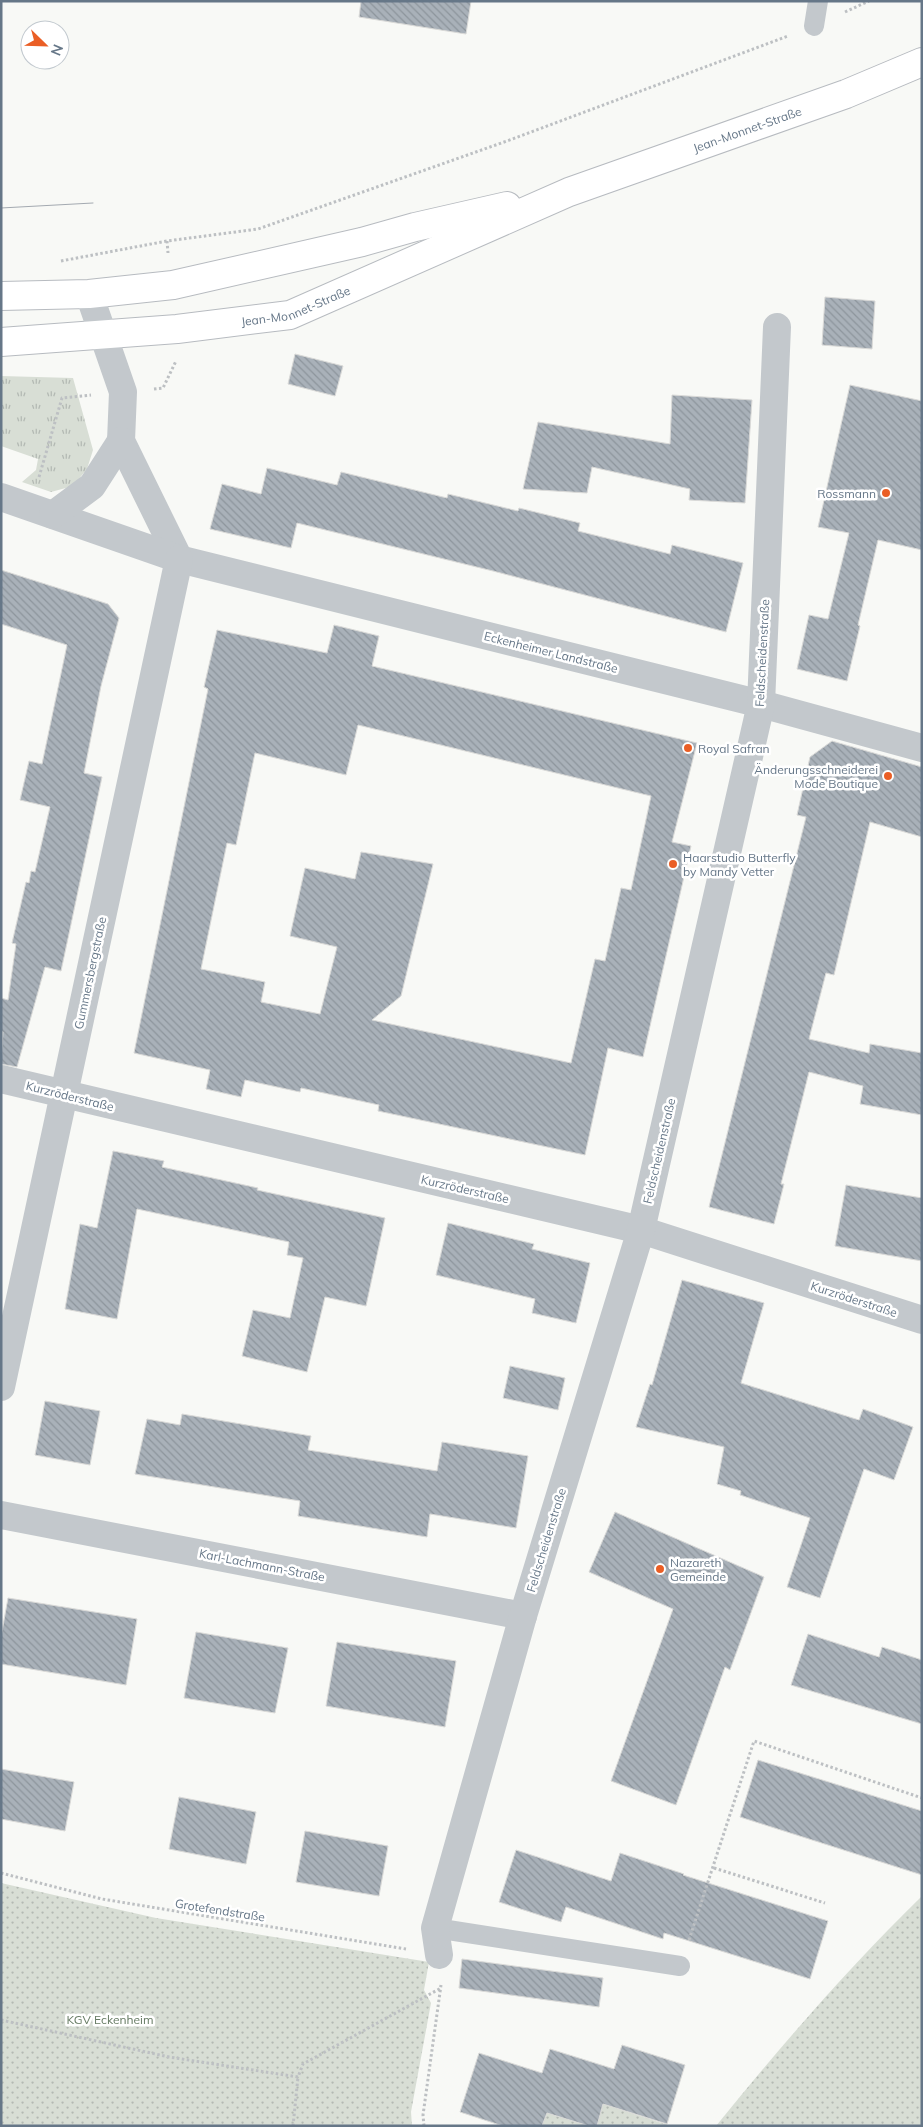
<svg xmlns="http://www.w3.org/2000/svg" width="923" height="2127" font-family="Mulish,sans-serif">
<defs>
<pattern id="grass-tufts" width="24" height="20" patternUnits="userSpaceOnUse" patternTransform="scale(1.25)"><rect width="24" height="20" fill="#d8ded5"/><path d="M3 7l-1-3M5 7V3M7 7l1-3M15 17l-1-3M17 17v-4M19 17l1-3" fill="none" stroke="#b3b9b3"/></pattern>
<pattern id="garden-dots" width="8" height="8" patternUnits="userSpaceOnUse" patternTransform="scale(1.25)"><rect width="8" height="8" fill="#d8ded5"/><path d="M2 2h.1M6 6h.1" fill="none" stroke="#b3b9b3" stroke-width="1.8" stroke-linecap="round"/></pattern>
<pattern id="building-back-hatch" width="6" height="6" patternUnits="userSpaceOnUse" patternTransform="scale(1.25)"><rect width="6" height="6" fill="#a9b1b9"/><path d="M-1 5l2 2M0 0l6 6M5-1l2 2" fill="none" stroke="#8d959c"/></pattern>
</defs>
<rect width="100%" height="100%" fill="#f8f9f6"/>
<path fill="url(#grass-tufts)" d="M 1,376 L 73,378 L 93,450 L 87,469 L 73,486 L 51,492 L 22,482 L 36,470 L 38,459 L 1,446 Z"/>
<g fill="url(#garden-dots)">
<path d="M 1,1883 L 156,1918 L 429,1962 L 424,1990 L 431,2003 L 411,2112 L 412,2126 L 1,2126 Z"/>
<path d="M 922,1896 L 921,2126 L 716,2126 C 781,2046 848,1968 922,1896 Z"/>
<path d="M 603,2104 L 671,2126 L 597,2126 Z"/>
<path d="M 547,2113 L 589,2126 L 542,2126 Z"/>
</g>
<g fill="url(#building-back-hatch)" stroke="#dadad8" fill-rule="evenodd">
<path d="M 361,1 L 471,1 L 466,34 L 359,17 Z"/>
<path d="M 825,297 L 875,301 L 872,349 L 822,345 Z"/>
<path d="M 295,354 L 343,366 L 335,396 L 288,384 Z"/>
<path d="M 850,385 L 922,401 L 922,550 L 878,540 L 858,625 L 860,626 L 847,681 L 797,669 L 809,615 L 828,619 L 849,533 L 818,527 Z"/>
<path d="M 672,395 L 752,400 L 745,503 L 689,500 L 690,489 L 592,467 L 587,493 L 523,489 L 538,422 L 670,444 Z"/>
<path d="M 267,468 L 337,485 L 341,472 L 447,498 L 448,494 L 518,511 L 519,508 L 580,523 L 578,531 L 670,554 L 672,545 L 743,563 L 726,632 L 493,571 L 297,523 L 291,548 L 210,529 L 222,484 L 261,494 Z"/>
<path d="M 1,570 L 108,604 L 119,618 L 101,686 L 84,773 L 102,777 L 70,929 L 61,971 L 45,967 L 17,1067 L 1,1064 L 3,1032 L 1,1031 L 1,998 L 8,1000 L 16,944 L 12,943 L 26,882 L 29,883 L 31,871 L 35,872 L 50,807 L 20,800 L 29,761 L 42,764 L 67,645 L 1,624 Z"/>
<path d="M 334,625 L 379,636 L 372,666 L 697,743 L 672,842 L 691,846 L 643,1057 L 608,1048 L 585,1155 L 378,1111 L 379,1105 L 301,1088 L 300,1092 L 245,1080 L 241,1097 L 206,1089 L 210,1070 L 134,1053 L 208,689 L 204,687 L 217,630 L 327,653 ZM 358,725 L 651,796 L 631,890 L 621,888 L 605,961 L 595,959 L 571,1063 L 372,1020 L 401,996 L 433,864 L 361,852 L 355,879 L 305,868 L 290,936 L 337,947 L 320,1014 L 261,1002 L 265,982 L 201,969 L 227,843 L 236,845 L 255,753 L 346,775 Z"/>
<path d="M 832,741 L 922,767 L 922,837 L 870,822 L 834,975 L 826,973 L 809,1039 L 869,1053 L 870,1044 L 922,1053 L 922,1115 L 860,1104 L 863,1086 L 809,1072 L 781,1184 L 784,1184 L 774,1224 L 709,1207 L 806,817 L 797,815 L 810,757 Z"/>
<path d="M 113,1151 L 164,1161 L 162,1167 L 258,1188 L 257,1190 L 385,1218 L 366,1306 L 325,1297 L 307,1372 L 242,1356 L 253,1310 L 290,1318 L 303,1258 L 287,1255 L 289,1242 L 137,1209 L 117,1319 L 65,1309 L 80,1224 L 97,1228 Z"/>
<path d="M 846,1185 L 922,1198 L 922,1261 L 835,1246 Z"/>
<path d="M 448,1223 L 534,1244 L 532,1249 L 590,1263 L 576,1323 L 532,1313 L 535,1299 L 436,1275 Z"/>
<path d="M 682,1280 L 764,1303 L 741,1383 L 859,1420 L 863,1409 L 913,1427 L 894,1480 L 864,1469 L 820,1598 L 787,1587 L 810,1518 L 740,1495 L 741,1491 L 717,1484 L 724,1447 L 636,1427 L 650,1384 L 652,1385 Z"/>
<path d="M 510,1366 L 565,1378 L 558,1410 L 503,1398 Z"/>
<path d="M 45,1401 L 100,1411 L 90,1465 L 35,1455 Z"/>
<path d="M 182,1414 L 311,1436 L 308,1450 L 437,1471 L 442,1442 L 528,1456 L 516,1528 L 430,1514 L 427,1537 L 298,1516 L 300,1501 L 135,1474 L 147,1419 L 180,1425 Z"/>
<path d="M 615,1512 L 764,1577 L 730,1670 L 725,1667 L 676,1805 L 611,1781 L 673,1609 L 589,1572 Z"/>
<path d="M 8,1598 L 137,1619 L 126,1685 L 1,1664 L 1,1637 Z"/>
<path d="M 196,1632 L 288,1648 L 275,1713 L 184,1698 Z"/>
<path d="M 808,1634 L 879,1657 L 882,1647 L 922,1660 L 922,1724 L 791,1685 Z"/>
<path d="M 337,1642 L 456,1661 L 445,1727 L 326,1706 Z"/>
<path d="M 758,1760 L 922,1811 L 922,1875 L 740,1817 Z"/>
<path d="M 1,1769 L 74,1782 L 65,1831 L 1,1819 Z"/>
<path d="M 179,1797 L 256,1812 L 246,1864 L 169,1849 Z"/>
<path d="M 305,1831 L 388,1846 L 379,1896 L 296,1882 Z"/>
<path d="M 516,1850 L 611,1881 L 620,1853 L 684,1874 L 683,1875 L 828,1921 L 810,1979 L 664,1933 L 663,1939 L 566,1907 L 561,1922 L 499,1902 Z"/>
<path d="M 462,1959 L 603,1978 L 599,2007 L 459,1988 Z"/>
<path d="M 622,2045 L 685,2065 L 667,2124 L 603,2104 L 597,2126 L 589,2126 L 547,2113 L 542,2126 L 503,2126 L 460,2112 L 479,2053 L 542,2073 L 550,2049 L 614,2069 Z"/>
</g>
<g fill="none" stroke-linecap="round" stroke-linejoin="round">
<defs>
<g id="primary">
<path d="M 1,296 L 89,294 L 173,285 L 362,242 L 415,227 L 507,206"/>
<path id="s1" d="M 1,342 L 177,329 L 290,315 L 569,192 L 846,94 L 922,62"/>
</g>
</defs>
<use href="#primary" stroke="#b7bbc0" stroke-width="30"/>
<g stroke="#bdc0c3" stroke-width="3" stroke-dasharray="2.5 2.5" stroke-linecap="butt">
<path d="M 845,12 L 869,1"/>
<path d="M 167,241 L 168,253"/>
<path d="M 61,261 L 167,241 L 258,229 L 507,141 L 788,36"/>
<path d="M 154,389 L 163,388 L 176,361"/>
<path d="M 39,477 L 62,398 L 91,395"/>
<path d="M 714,1868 L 825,1903"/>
<path d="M 1,1873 L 102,1899 L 406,1949"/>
<path d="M 689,1940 L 754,1741 L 922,1798"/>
<path d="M 1,2020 L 169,2057 L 298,2077 L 303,2064 L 441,1988"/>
<path d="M 293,2126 L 298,2077"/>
<path d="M 424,2126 L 423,2115 L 441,1985"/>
</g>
<g stroke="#c3c8cc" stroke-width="20">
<path d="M 814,26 L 818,1"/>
<path d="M 435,1928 L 680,1966"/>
</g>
<g stroke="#c3c8cc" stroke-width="28">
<path d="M 89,294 L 123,392 L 121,441 L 179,559"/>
<path d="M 1,497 L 179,559 L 761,704 L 922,748"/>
<path d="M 53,515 L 92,486 L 121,441"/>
<path d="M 1,1079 L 641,1230 L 922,1320"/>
<path d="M 1,1387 L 179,559"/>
<path d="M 1,1515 L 523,1616"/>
<path d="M 439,1955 L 435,1928 L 523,1616 L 641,1230 L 761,704 L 777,327"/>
</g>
<use href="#primary" stroke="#fff" stroke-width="28"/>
<path stroke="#a4aab1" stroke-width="1" d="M 1,208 L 93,203"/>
</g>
<g fill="#ea5e25" stroke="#fff" stroke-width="2">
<circle cx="886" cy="493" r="5"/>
<circle cx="688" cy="748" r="5"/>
<circle cx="888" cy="776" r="5"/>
<circle cx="673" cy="864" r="5"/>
<circle cx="660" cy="1569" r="5"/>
</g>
<g text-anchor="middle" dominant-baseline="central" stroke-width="5" stroke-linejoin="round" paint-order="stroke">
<g font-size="12" fill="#678" stroke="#fff">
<text stroke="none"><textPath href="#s1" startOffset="784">Jean-Monnet-Straße</textPath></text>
<text stroke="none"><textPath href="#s1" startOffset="298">Jean-Monnet-Straße</textPath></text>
<text transform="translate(551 652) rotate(14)">Eckenheimer Landstraße</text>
<text transform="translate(762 653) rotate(-87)">Feldscheidenstraße</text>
<text transform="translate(90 973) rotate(-78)">Gummersbergstraße</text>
<text transform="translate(70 1096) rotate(14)">Kurzröderstraße</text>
<text transform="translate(659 1151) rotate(-77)">Feldscheidenstraße</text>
<text transform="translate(465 1189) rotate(13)">Kurzröderstraße</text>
<text transform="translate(854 1299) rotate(18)">Kurzröderstraße</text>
<text transform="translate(546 1540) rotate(-73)">Feldscheidenstraße</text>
<text transform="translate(262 1565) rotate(11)">Karl-Lachmann-Straße</text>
<text transform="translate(220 1910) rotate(9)">Grotefendstraße</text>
</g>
<g font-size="12" fill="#678" stroke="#fff" text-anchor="start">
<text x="876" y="493" text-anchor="end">Rossmann</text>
<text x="698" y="748">Royal Safran</text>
<text x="878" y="769" text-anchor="end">Änderungsschneiderei<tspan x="878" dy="14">Mode Boutique</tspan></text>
<text x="683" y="857">Haarstudio Butterfly<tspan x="683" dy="14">by Mandy Vetter</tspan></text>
<text x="670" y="1562">Nazareth<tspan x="670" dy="14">Gemeinde</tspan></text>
</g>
<g font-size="12" fill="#657a62" stroke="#fff">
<text x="110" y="2019">KGV Eckenheim</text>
</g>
</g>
<rect width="923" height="2127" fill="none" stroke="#667788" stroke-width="5"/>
<g transform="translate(45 45) rotate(113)"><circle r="24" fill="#ffffff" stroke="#c2c9cf"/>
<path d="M0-4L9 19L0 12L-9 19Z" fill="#ea5e25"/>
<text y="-8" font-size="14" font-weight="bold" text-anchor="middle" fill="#667788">N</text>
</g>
</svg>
